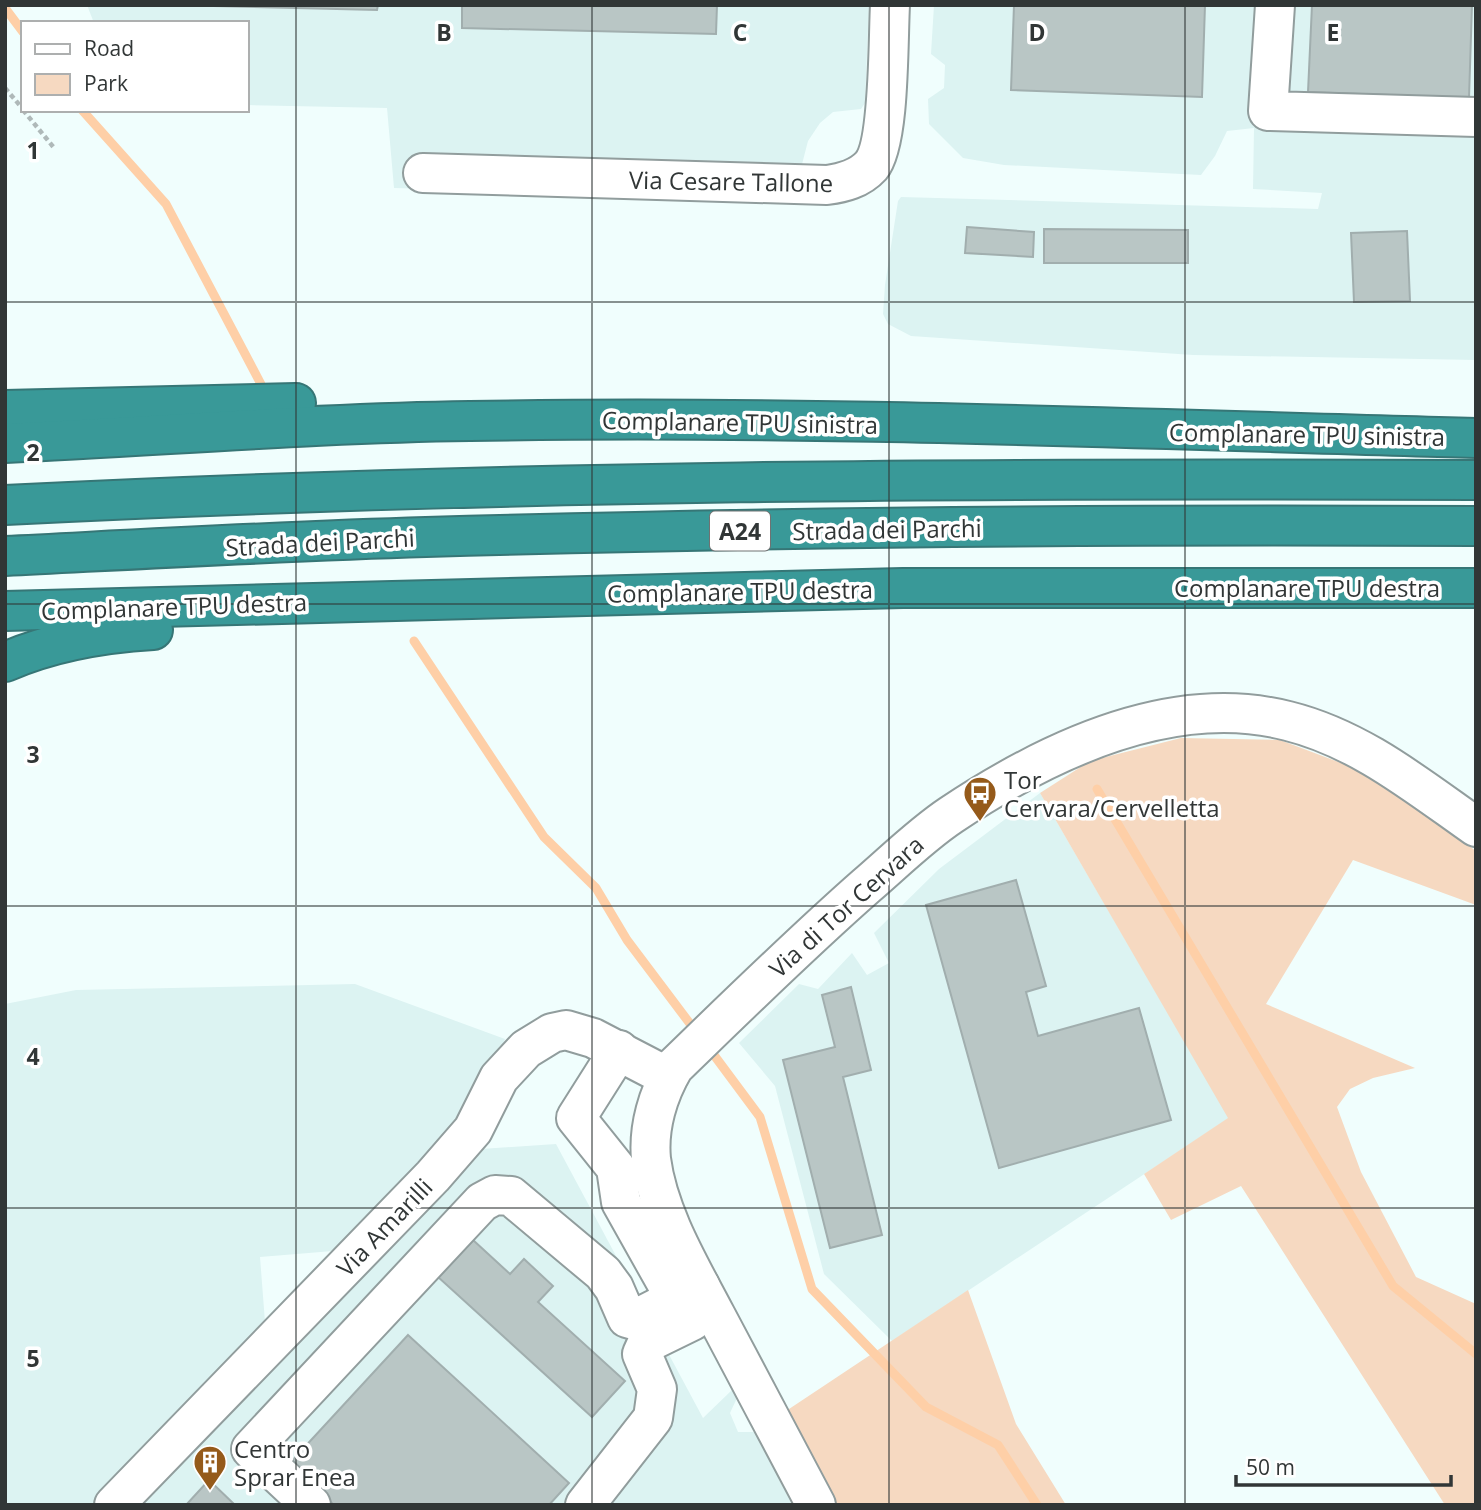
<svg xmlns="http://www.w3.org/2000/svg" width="1481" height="1510" font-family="'Open Sans',sans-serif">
<rect width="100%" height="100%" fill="#f0fefd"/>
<g fill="#dcf3f2">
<path d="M 87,5 L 869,5 L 865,103 L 861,109 L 833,112 L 820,123 L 808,141 L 800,172 L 776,199 L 394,188 L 387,108 L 247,105 L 247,23 L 94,23 Z"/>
<path d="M 934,5 L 1476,5 L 1476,360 L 1193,355 L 911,336 L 888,324 L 883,314 L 885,285 L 898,201 L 901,197 L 1318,209 L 1322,193 L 1253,189 L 1254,128 L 1227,131 L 1215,156 L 1201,175 L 1004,165 L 963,158 L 929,124 L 928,99 L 944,88 L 945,65 L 931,54 Z"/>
<path d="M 1040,793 L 1229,1118 L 892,1341 L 824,1274 L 775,1086 L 739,1043 L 799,984 L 818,989 L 852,953 L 867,975 L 889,963 L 874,933 L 939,869 Z"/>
<path d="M 355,984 L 505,1039 L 472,1119 L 345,1250 L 260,1257 L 266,1335 L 95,1505 L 5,1505 L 5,1004 L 76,990 Z"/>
<path d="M 556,1144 L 703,1418 L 732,1390 L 737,1398 L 730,1413 L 738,1432 L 756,1432 L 792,1505 L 143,1505 L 481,1149 Z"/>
</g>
<g fill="#f6d9c1">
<path d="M 1181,738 L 1280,740 L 1373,775 L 1476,851 L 1476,905 L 1353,860 L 1266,1004 L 1415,1068 L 1373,1078 L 1350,1089 L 1337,1107 L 1361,1172 L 1416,1277 L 1476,1304 L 1476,1505 L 1445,1505 L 1241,1186 L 1171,1220 L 1144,1174 L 1228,1118 L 1040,793 L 1090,761 Z"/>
<path d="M 968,1290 L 1016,1424 L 1066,1505 L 835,1505 L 783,1413 Z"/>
</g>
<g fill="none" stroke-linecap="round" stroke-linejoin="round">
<g stroke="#fecfa7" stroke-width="9">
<path d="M 5,8 L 23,32"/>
<path d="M 82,110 L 166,204 L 263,388"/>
<path d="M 414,641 L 544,837 L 596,888 L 627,940 L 697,1033"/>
<path d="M 1097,789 L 1393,1286 L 1476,1354"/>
<path d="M 708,1047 L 760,1117 L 812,1289 L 926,1407 L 998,1445 L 1037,1505"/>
</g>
</g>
<g fill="#b9c6c5" stroke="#a1aeae" stroke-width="2">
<path d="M 171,5 L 378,5 L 377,10 Z"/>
<path d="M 462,5 L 717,5 L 716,34 L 462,28 Z"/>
<path d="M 1014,5 L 1205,5 L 1202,97 L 1011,90 Z"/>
<path d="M 1312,5 L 1472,5 L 1469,98 L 1308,92 Z"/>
<path d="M 967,227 L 1034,232 L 1033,257 L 965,253 Z"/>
<path d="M 1044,229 L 1188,230 L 1188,263 L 1044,263 Z"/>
<path d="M 1407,231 L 1410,301 L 1354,302 L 1351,233 Z"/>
<path d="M 1016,880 L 1046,986 L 1026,992 L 1038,1036 L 1139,1008 L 1171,1120 L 999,1168 L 926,905 Z"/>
<path d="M 851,987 L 871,1070 L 843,1077 L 882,1235 L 830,1248 L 783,1060 L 835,1047 L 822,995 Z"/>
<path d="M 473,1240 L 510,1274 L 524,1259 L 553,1286 L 538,1302 L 625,1381 L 592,1417 L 438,1277 Z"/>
<path d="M 408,1335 L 569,1483 L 549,1505 L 334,1505 L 289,1464 Z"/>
<path d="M 209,1480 L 235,1505 L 186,1505 Z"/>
</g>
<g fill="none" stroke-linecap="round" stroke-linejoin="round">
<defs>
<g id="minor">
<path d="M 1275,5 L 1268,111 L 1476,117"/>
<path d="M 423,173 L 827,185 C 843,183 859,179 871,166 C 890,144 888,38 890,5"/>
<path d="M 619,1050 L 576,1118 L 616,1168 L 621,1202 L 676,1300"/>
<path d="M 114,1505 L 433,1176 L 473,1130 L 499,1078 L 526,1049 L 552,1033 L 566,1030 L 593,1038 L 668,1077"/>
<path d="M 311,1505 L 251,1449 L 482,1202 L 495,1195 L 511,1196 L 603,1273 L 614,1288 L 627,1318 L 634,1320 L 700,1286"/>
<path d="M 585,1505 L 653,1418 L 657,1389 L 642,1354 L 647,1343 L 692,1321"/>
<path d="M 816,1505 C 783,1442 749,1379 716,1316 C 691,1268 658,1214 651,1159 C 648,1127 658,1094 674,1067 C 737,1006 800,944 866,886 C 894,862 921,835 951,815 C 1047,751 1171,691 1288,721 C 1360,739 1416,785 1476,827"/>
</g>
<g id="highway">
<path d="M 5,410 L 296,403"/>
<path d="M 5,443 C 160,436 316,423 470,421 C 805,415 1141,429 1476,438"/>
<path d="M 5,505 C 495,480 986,478 1476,480"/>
<path d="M 5,556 C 145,549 286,541 426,537 C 776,527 1126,524 1476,526"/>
<path d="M 5,611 L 903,588 L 1476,588"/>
<path d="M 5,662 C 53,641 102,633 153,630"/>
</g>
</defs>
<use href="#minor" stroke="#919d9d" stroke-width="42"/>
<use href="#highway" stroke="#367676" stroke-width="42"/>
<g stroke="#afb9b9" stroke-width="4.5" stroke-dasharray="5 3.5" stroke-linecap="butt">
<path d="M 5,88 L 23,109"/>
<path d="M 23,110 L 55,149"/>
</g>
<use href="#minor" stroke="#fff" stroke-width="38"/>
<use href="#highway" stroke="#399998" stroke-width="38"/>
</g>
<path fill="none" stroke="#313636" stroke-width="2" stroke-opacity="0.55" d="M 296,5 L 296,1505M 592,5 L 592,1505M 889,5 L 889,1505M 1185,5 L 1185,1505M 5,302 L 1476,302M 5,604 L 1476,604M 5,906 L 1476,906M 5,1208 L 1476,1208"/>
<defs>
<symbol id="bus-pin" viewBox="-11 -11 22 30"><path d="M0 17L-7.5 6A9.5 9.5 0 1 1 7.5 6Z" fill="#955a1a" stroke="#fff"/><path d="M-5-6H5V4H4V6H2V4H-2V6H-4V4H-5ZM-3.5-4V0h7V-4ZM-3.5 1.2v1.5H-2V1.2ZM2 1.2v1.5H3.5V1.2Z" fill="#fff"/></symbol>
<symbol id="building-pin" viewBox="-11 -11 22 30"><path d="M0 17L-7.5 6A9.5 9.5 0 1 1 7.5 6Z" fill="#955a1a" stroke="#fff"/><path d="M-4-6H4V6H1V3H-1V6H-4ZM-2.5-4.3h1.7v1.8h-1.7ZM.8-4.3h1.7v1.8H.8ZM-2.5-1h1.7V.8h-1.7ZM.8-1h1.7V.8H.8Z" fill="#fff"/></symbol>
</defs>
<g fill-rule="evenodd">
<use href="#bus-pin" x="961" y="774" width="38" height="52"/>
<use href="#building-pin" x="191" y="1443" width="38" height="52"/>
</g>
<g text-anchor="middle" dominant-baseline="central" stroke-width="7" stroke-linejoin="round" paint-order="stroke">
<rect fill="#fff" stroke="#6f7272" stroke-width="2" x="710" y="511.5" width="60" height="39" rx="5"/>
<g font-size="23" font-weight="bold" fill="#313636">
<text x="740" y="531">A24</text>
</g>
<g font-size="24" fill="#313636" stroke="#fff">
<text transform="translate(731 181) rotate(1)">Via Cesare Tallone</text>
<text transform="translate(740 422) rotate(1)">Complanare TPU sinistra</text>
<text transform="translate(1307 434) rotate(1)">Complanare TPU sinistra</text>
<text transform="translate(887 529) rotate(-1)">Strada dei Parchi</text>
<text transform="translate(320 542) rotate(-3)">Strada dei Parchi</text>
<text x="1307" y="587">Complanare TPU destra</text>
<text transform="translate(740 591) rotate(-1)">Complanare TPU destra</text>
<text transform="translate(174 606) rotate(-2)">Complanare TPU destra</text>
<text transform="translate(846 906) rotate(-42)">Via di Tor Cervara</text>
<text transform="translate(384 1227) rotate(-46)">Via Amarilli</text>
</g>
<g font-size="24" fill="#313636" stroke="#fff" text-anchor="start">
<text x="1004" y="779">Tor<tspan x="1004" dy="28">Cervara/Cervelletta</tspan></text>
<text x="234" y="1448">Centro<tspan x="234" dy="28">Sprar Enea</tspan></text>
</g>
</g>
<g font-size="23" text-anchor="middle" font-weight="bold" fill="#313636" stroke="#fff" stroke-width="7" stroke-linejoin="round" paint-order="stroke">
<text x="444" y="41">B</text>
<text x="740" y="41">C</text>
<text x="1037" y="41">D</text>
<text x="1333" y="41">E</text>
<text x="33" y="159">1</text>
<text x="33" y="461">2</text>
<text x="33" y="763">3</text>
<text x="33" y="1065">4</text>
<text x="33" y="1367">5</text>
</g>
<rect width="1481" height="1510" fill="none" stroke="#313636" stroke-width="14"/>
<rect x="21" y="21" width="228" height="91" fill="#ffffff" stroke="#adafaf" stroke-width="2"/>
<rect x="35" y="44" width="35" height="10" fill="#ffffff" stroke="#adafaf" stroke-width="2"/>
<text x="84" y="56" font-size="21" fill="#313636">Road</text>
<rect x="35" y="74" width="35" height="21" fill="#f6d9c1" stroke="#adafaf" stroke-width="2"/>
<text x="84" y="91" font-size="21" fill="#313636">Park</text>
<path d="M1236 1475v10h215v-10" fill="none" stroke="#313636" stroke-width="3.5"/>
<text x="1246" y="1475" font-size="21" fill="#313636" stroke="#ffffff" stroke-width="5" paint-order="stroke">50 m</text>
</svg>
